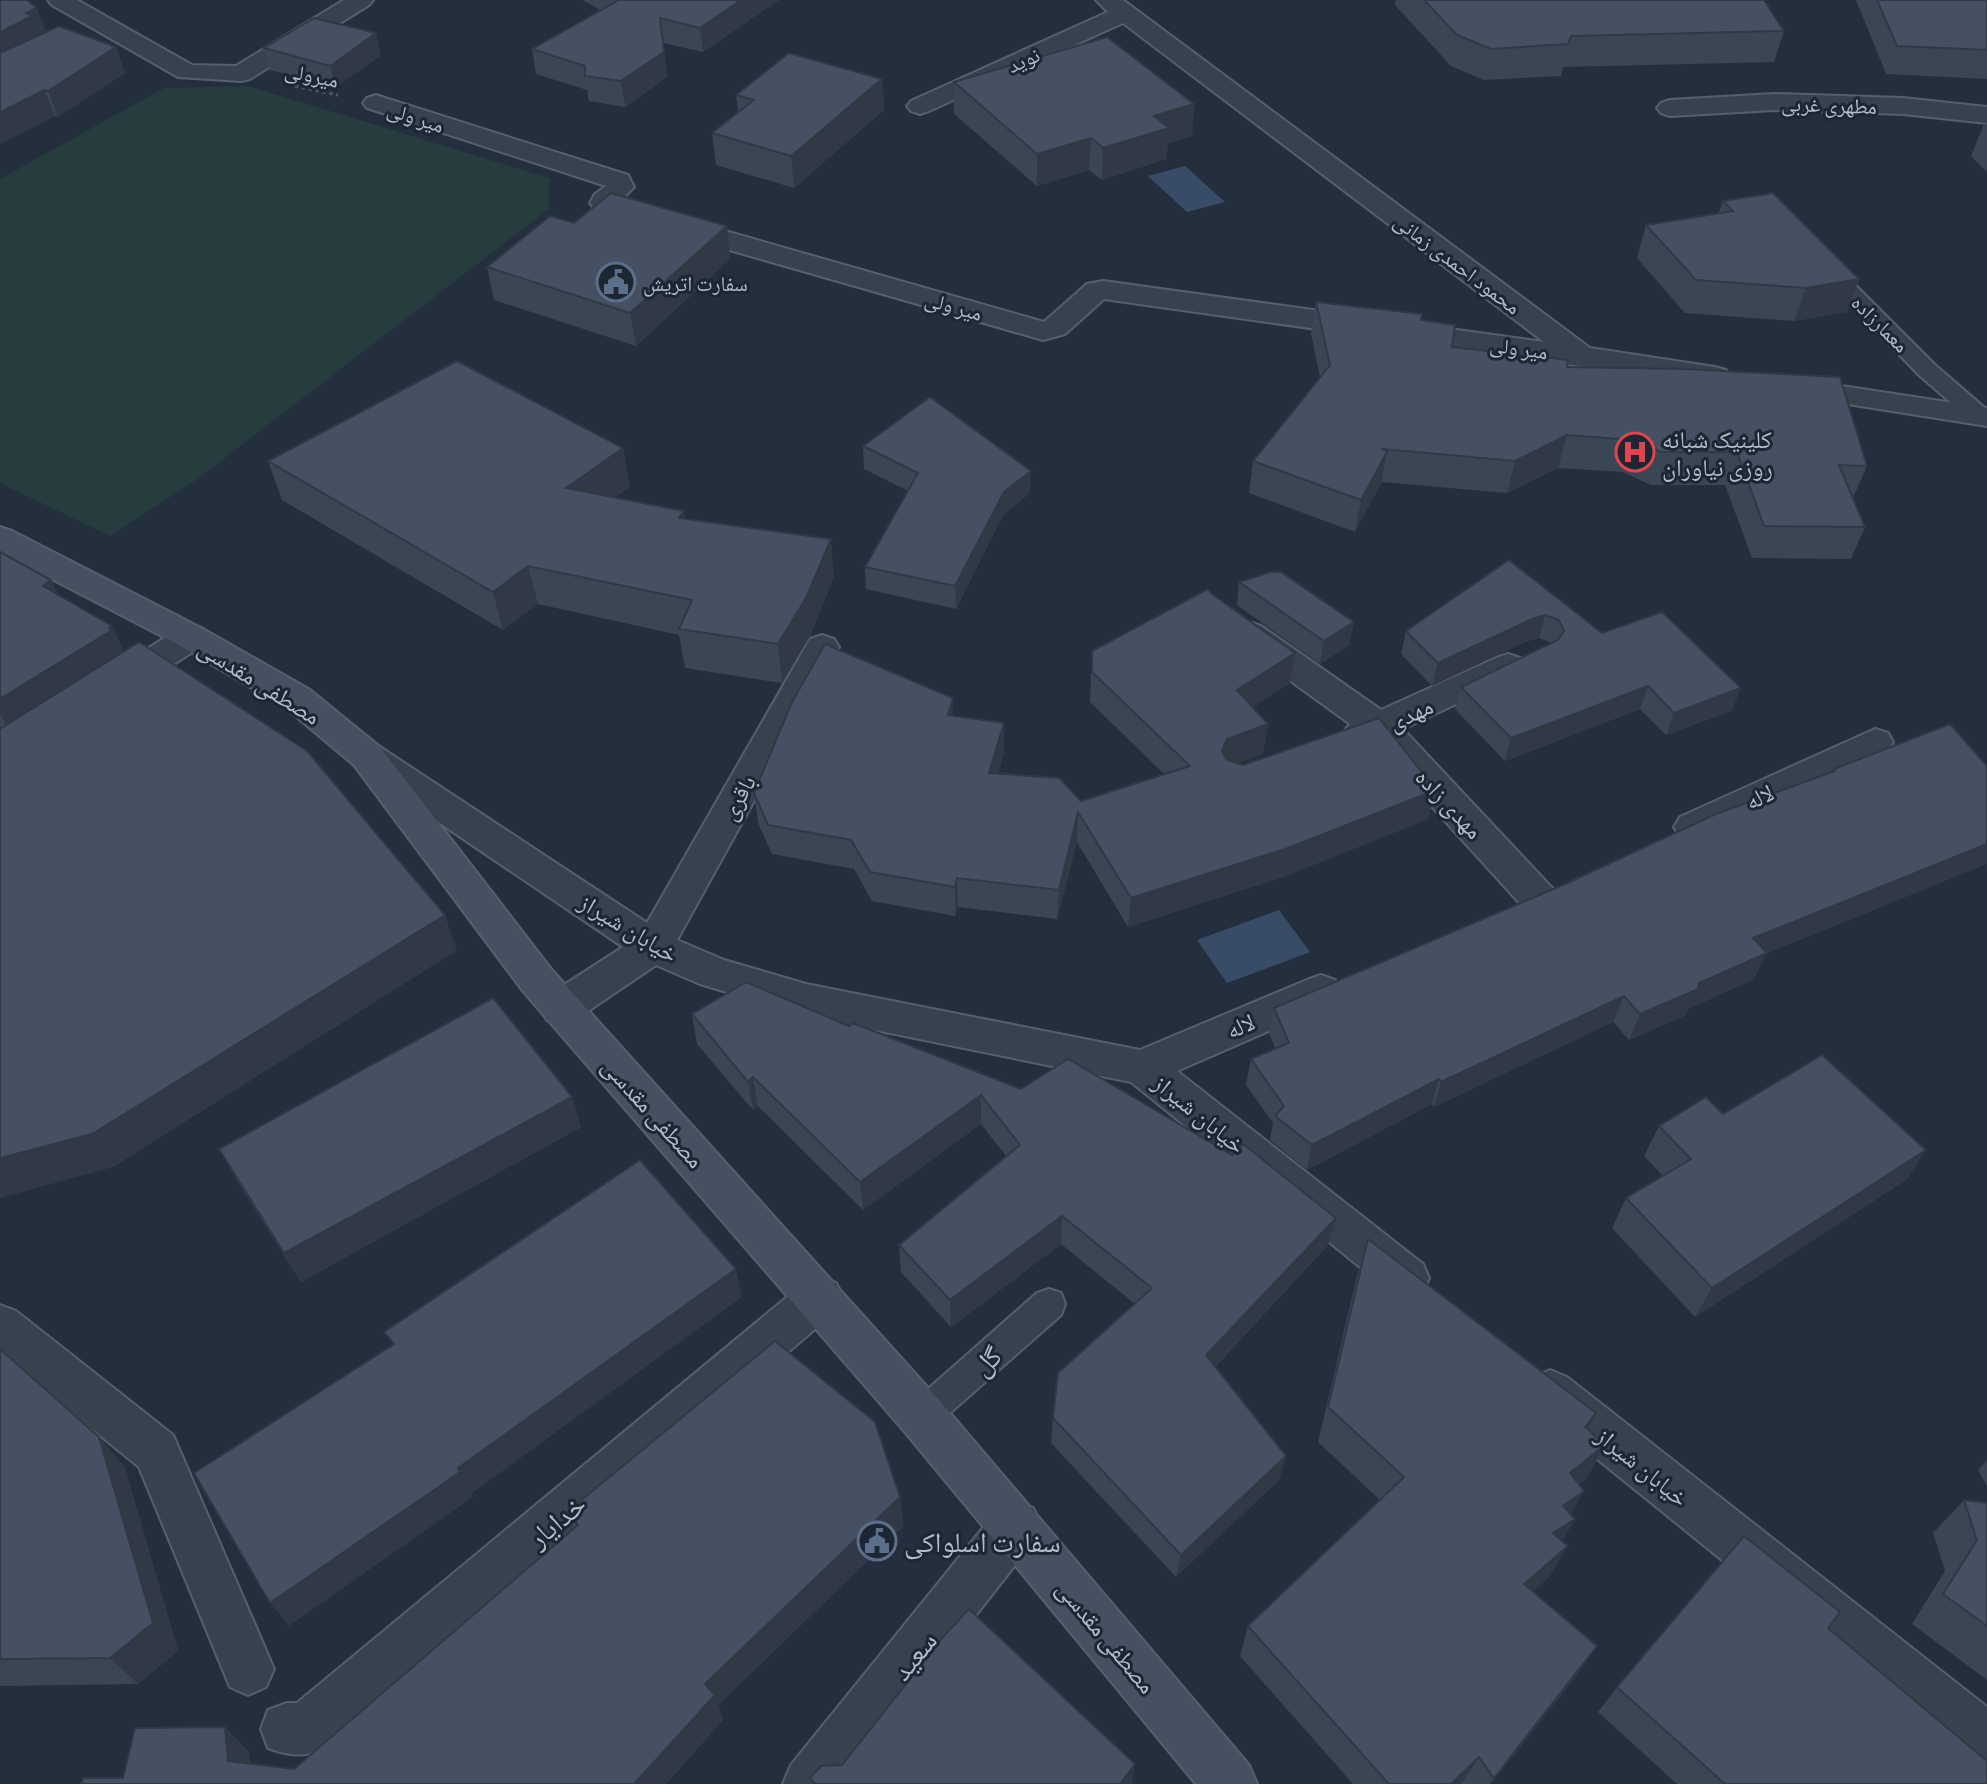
<svg xmlns="http://www.w3.org/2000/svg" width="1987" height="1784" font-family="Commissioner,'Noto Naskh Arabic',sans-serif">
<rect width="100%" height="100%" fill="#242f3e"/>
<path fill="#263c3f" d="M 248,86 L 549,178 L 549,209 L 196,480 L 110,536 L 0,483 L 0,179 L 164,88 Z"/>
<g fill="#394c67">
<path d="M 1185,166 L 1225,202 L 1187,212 L 1148,176 Z"/>
<path d="M 1279,910 L 1310,952 L 1227,983 L 1197,940 Z"/>
</g>
<g fill="none" stroke-linecap="round" stroke-linejoin="round">
<defs>
<g id="lane">
<path d="M 1828,263 L 1835,265 L 1935,365 L 1987,410 L 1987,420 L 1971,420 L 1919,375 L 1821,273 L 1818,269 L 1821,265 Z"/>
<path d="M 1049,1289 L 1061,1293 L 1065,1304 L 1061,1315 L 934,1427 L 922,1432 L 910,1427 L 905,1416 L 910,1405 L 1037,1293 Z"/>
</g>
<g id="street">
<path d="M 48,0 L 77,0 L 192,65 L 236,66 L 344,0 L 373,0 L 369,5 L 250,79 L 241,81 L 178,77 L 52,5 Z"/>
<path d="M 1096,0 L 1123,0 L 1590,348 L 1715,367 L 1726,370 L 1730,376 L 1726,382 L 1715,385 L 1104,299 L 1065,334 L 1043,340 L 597,212 L 590,203 L 595,194 L 606,186 L 367,108 L 363,103 L 367,98 L 376,95 L 385,98 L 628,175 L 634,187 L 620,201 L 1044,322 L 1087,284 L 1103,281 L 1544,342 L 1123,23 L 929,111 L 920,114 L 911,111 L 907,106 L 911,101 L 1108,12 Z"/>
<path d="M 1774,94 L 1903,98 L 1987,107 L 1987,123 L 1903,114 L 1774,110 L 1670,116 L 1661,113 L 1657,108 L 1661,103 L 1670,100 Z"/>
<path d="M 1795,379 L 1987,408 L 1987,426 L 1784,394 L 1780,388 L 1784,382 Z"/>
<path d="M 1249,622 L 1261,626 L 1381,710 L 1496,658 L 1508,654 L 1520,658 L 1525,666 L 1520,674 L 1403,729 L 1553,889 L 1558,899 L 1553,909 L 1539,914 L 1525,909 L 1374,743 L 1359,748 L 1346,744 L 1341,735 L 1350,724 L 1237,642 L 1232,634 L 1237,626 Z"/>
<path d="M 191,625 L 203,629 L 208,637 L 203,645 L 128,694 L 116,697 L 104,694 L 98,685 L 104,676 L 179,629 Z"/>
<path d="M 822,635 L 834,639 L 839,647 L 677,940 L 724,960 L 806,984 L 1140,1050 L 1307,980 L 1321,975 L 1335,980 L 1341,991 L 1335,1002 L 1177,1071 L 1423,1264 L 1429,1278 L 1423,1292 L 1407,1298 L 1391,1292 L 1131,1082 L 806,1016 L 700,984 L 656,965 L 575,1020 L 561,1024 L 547,1020 L 541,1008 L 547,996 L 623,947 L 354,765 L 349,756 L 354,747 L 367,743 L 380,747 L 647,923 L 810,639 Z"/>
<path d="M 1875,729 L 1888,733 L 1893,742 L 1888,751 L 1706,837 L 1693,841 L 1680,837 L 1674,827 L 1680,817 Z"/>
<path d="M 820,1277 L 836,1283 L 843,1297 L 836,1311 L 325,1749 C 303,1757 290,1756 268,1748 L 261,1729 L 268,1710 L 287,1703 L 297,1703 L 804,1283 Z"/>
<path d="M 0,1305 L 16,1311 L 173,1435 L 274,1669 L 266,1687 L 248,1695 L 230,1687 L 139,1467 L 0,1354 Z"/>
<path d="M 1550,1370 L 1567,1377 L 1987,1707 L 1987,1766 L 1968,1759 L 1533,1407 L 1527,1392 L 1533,1377 Z"/>
<path d="M 1016,1501 L 1033,1508 L 1041,1525 L 1033,1542 L 844,1784 L 783,1784 L 791,1765 L 999,1508 Z"/>
</g>
<path id="secondary" d="M 0,527 L 12,531 L 203,629 L 310,690 L 380,747 L 551,969 L 939,1400 L 1249,1765 L 1257,1784 L 1196,1784 L 905,1432 L 523,991 L 354,765 L 286,708 L 179,645 L 0,552 Z"/>
</defs>
<use href="#lane" stroke="#565f6c" stroke-width="4"/>
<use href="#street" stroke="#565f6c" stroke-width="4"/>
<use href="#secondary" stroke="#565f6c" stroke-width="4"/>
<path stroke="#44595c" stroke-width="3.5" stroke-dasharray="3.5 3.5" stroke-linecap="butt" d="M 295,86 L 338,95"/>
<use href="#lane" fill="#38414e" fill-rule="evenodd"/>
<use href="#street" fill="#38414e" fill-rule="evenodd"/>
<use href="#secondary" fill="#465061" fill-rule="evenodd"/>
</g>
<g fill="#3b4654">
<path d="M 582,0 L 779,0 L 703,52 L 663,43 L 667,77 L 625,107 L 589,101 L 587,90 L 536,74 L 532,49 L 601,10 Z"/>
<path d="M 1396,0 L 1764,0 L 1784,31 L 1774,62 L 1563,67 L 1561,76 L 1484,80 L 1451,66 L 1395,5 Z"/>
<path d="M 1856,0 L 1987,0 L 1987,79 L 1886,74 Z"/>
<path d="M 46,32 L 116,47 L 125,73 L 58,117 L 55,116 L 0,144 Z"/>
<path d="M 264,48 L 381,55 L 336,87 L 270,70 Z"/>
<path d="M 882,79 L 884,110 L 794,188 L 716,165 L 712,133 L 738,112 L 736,95 Z"/>
<path d="M 954,82 L 1194,104 L 1192,136 L 1168,143 L 1166,159 L 1102,180 L 1089,170 L 1037,186 L 954,114 Z"/>
<path d="M 1984,124 L 1987,124 L 1987,172 L 1971,156 Z"/>
<path d="M 1723,201 L 1859,279 L 1847,312 L 1794,321 L 1685,313 L 1637,258 L 1646,225 L 1718,214 Z"/>
<path d="M 574,223 L 727,226 L 730,259 L 636,346 L 494,300 L 487,267 Z"/>
<path d="M 1316,302 L 1421,320 L 1452,347 L 1567,367 L 1867,466 L 1853,498 L 1865,527 L 1851,559 L 1752,558 L 1725,485 L 1651,485 L 1623,472 L 1558,468 L 1507,493 L 1381,482 L 1355,532 L 1249,493 L 1253,461 L 1320,377 L 1311,334 Z"/>
<path d="M 863,446 L 1030,493 L 1003,515 L 956,609 L 866,589 L 865,567 L 908,491 L 864,469 Z"/>
<path d="M 623,448 L 630,487 L 615,497 L 684,511 L 685,519 L 834,577 L 810,636 L 782,683 L 685,668 L 679,635 L 538,604 L 503,630 L 282,500 L 268,461 Z"/>
<path d="M 0,552 L 51,580 L 58,595 L 124,651 L 457,950 L 113,1167 L 3,728 L 0,726 Z"/>
<path d="M 1509,560 L 1602,633 L 1741,688 L 1731,711 L 1666,735 L 1640,709 L 1505,761 L 1455,709 L 1461,687 L 1552,643 L 1539,638 L 1525,642 L 1432,686 L 1401,654 L 1406,631 Z"/>
<path d="M 1239,582 L 1354,622 L 1349,645 L 1320,664 L 1237,605 Z"/>
<path d="M 1212,594 L 1290,683 L 1252,707 L 1268,724 L 1263,754 L 1238,763 L 1243,765 L 1436,790 L 1428,819 L 1283,877 L 1128,927 L 1077,842 L 1057,919 L 958,907 L 955,916 L 872,901 L 854,869 L 772,854 L 758,823 L 754,793 L 953,698 L 953,716 L 1004,723 L 1004,753 L 998,774 L 1081,801 L 1164,774 L 1090,702 L 1092,651 Z"/>
<path d="M 1950,724 L 1766,954 L 1754,979 L 1688,1009 L 1686,1015 L 1629,1040 L 1613,1022 L 1434,1107 L 1432,1104 L 1307,1170 L 1270,1140 L 1273,1123 L 1246,1085 L 1251,1059 L 1276,1049 L 1269,1034 L 1274,1008 L 1832,772 L 1834,769 Z"/>
<path d="M 692,1014 L 849,1026 L 1336,1218 L 1328,1245 L 1215,1367 L 1286,1456 L 1279,1480 L 1176,1577 L 1051,1443 L 1053,1418 L 1135,1304 L 1061,1244 L 951,1327 L 901,1272 L 899,1245 L 1006,1156 L 981,1124 L 863,1210 L 758,1106 L 753,1110 L 697,1044 Z"/>
<path d="M 572,1097 L 581,1127 L 301,1282 L 236,1179 L 219,1149 Z"/>
<path d="M 1723,1114 L 1926,1150 L 1906,1180 L 1695,1317 L 1612,1228 L 1626,1198 L 1663,1176 L 1644,1156 L 1659,1126 Z"/>
<path d="M 1368,1239 L 1596,1413 L 1587,1429 L 1605,1445 L 1586,1479 L 1579,1484 L 1562,1541 L 1568,1546 L 1549,1577 L 1533,1591 L 1577,1675 L 1491,1784 L 1353,1784 L 1240,1656 L 1248,1626 L 1380,1500 L 1318,1442 L 1357,1276 Z"/>
<path d="M 0,1349 L 99,1437 L 125,1468 L 178,1651 L 138,1684 L 0,1686 Z"/>
<path d="M 1987,1460 L 1987,1486 L 1978,1470 Z"/>
<path d="M 900,1497 L 903,1527 L 718,1705 L 723,1720 L 666,1784 L 123,1778 L 225,1727 L 248,1751 L 250,1763 L 294,1769 L 574,1528 L 567,1512 Z"/>
<path d="M 1964,1500 L 1987,1503 L 1987,1680 L 1912,1624 L 1945,1571 L 1933,1533 Z"/>
<path d="M 1828,1628 L 1987,1784 L 1677,1784 L 1598,1712 L 1617,1687 Z"/>
</g>
<g fill="#303945">
<path d="M 741,0 L 779,0 L 703,52 L 700,28 Z"/>
<path d="M 37,8 L 47,34 L 0,63 L 0,32 L 26,13 Z"/>
<path d="M 376,33 L 381,55 L 336,87 L 330,66 Z"/>
<path d="M 663,43 L 667,77 L 625,107 L 621,81 Z"/>
<path d="M 116,47 L 125,73 L 58,117 L 48,91 Z"/>
<path d="M 882,79 L 884,110 L 794,188 L 791,156 Z"/>
<path d="M 44,90 L 55,116 L 0,144 L 0,112 Z"/>
<path d="M 1194,104 L 1192,136 L 1168,143 L 1166,159 L 1102,180 L 1103,148 L 1154,116 Z"/>
<path d="M 1091,138 L 1089,170 L 1037,186 L 1037,154 Z"/>
<path d="M 727,226 L 730,259 L 636,346 L 630,313 Z"/>
<path d="M 1859,279 L 1847,312 L 1794,321 L 1806,288 Z"/>
<path d="M 1567,435 L 1558,468 L 1507,493 L 1515,461 Z"/>
<path d="M 623,448 L 630,487 L 574,526 L 566,488 Z"/>
<path d="M 1387,452 L 1381,484 L 1355,532 L 1361,500 Z"/>
<path d="M 1031,471 L 1030,493 L 1003,515 L 956,609 L 955,586 L 1004,492 Z"/>
<path d="M 684,511 L 690,550 L 679,518 Z"/>
<path d="M 831,539 L 834,577 L 810,636 L 782,683 L 778,644 Z"/>
<path d="M 528,566 L 538,604 L 503,630 L 493,592 Z"/>
<path d="M 51,580 L 65,609 L 43,586 Z"/>
<path d="M 1545,615 L 1539,638 L 1525,642 L 1432,686 L 1438,663 L 1532,619 Z"/>
<path d="M 1354,622 L 1349,645 L 1320,664 L 1324,641 Z"/>
<path d="M 112,626 L 126,655 L 10,732 L 0,714 L 0,699 Z"/>
<path d="M 1295,653 L 1290,683 L 1233,720 L 1237,690 Z"/>
<path d="M 1648,686 L 1640,709 L 1505,761 L 1511,738 Z"/>
<path d="M 1741,688 L 1731,711 L 1666,735 L 1674,713 Z"/>
<path d="M 953,698 L 953,728 L 948,715 Z"/>
<path d="M 1004,723 L 1004,753 L 989,803 L 989,773 Z"/>
<path d="M 1268,724 L 1263,754 L 1223,769 L 1222,751 L 1227,739 Z"/>
<path d="M 1436,790 L 1428,819 L 1283,877 L 1128,927 L 1131,898 Z"/>
<path d="M 1078,812 L 1077,842 L 1057,919 L 1059,890 Z"/>
<path d="M 1987,844 L 1987,864 L 1766,954 L 1754,979 L 1688,1009 L 1686,1015 L 1629,1040 L 1640,1014 L 1699,983 L 1753,938 Z"/>
<path d="M 957,878 L 958,907 L 955,916 L 955,887 Z"/>
<path d="M 445,915 L 457,950 L 113,1167 L 0,1198 L 0,1158 Z"/>
<path d="M 1624,996 L 1613,1022 L 1434,1107 L 1441,1082 Z"/>
<path d="M 753,1077 L 758,1106 L 753,1110 L 748,1082 Z"/>
<path d="M 1439,1079 L 1432,1104 L 1307,1170 L 1312,1145 Z"/>
<path d="M 981,1095 L 981,1124 L 863,1210 L 860,1182 Z"/>
<path d="M 572,1097 L 581,1127 L 301,1282 L 284,1253 Z"/>
<path d="M 1926,1150 L 1906,1180 L 1695,1317 L 1712,1288 Z"/>
<path d="M 1062,1216 L 1061,1244 L 951,1327 L 950,1300 Z"/>
<path d="M 1336,1218 L 1328,1245 L 1201,1381 L 1206,1355 Z"/>
<path d="M 736,1269 L 742,1297 L 471,1494 L 473,1497 L 289,1626 L 270,1603 Z"/>
<path d="M 1596,1413 L 1578,1447 L 1585,1427 Z"/>
<path d="M 99,1437 L 125,1468 L 178,1651 L 138,1684 L 110,1658 Z"/>
<path d="M 1605,1445 L 1586,1479 L 1552,1506 L 1570,1473 Z"/>
<path d="M 1286,1456 L 1279,1480 L 1176,1577 L 1181,1555 Z"/>
<path d="M 1584,1491 L 1566,1523 L 1563,1506 Z"/>
<path d="M 900,1497 L 903,1527 L 718,1705 L 723,1720 L 666,1784 L 634,1784 L 705,1684 Z"/>
<path d="M 1575,1519 L 1557,1551 L 1553,1533 Z"/>
<path d="M 1568,1546 L 1549,1577 L 1506,1614 L 1524,1584 Z"/>
<path d="M 1597,1646 L 1577,1675 L 1491,1784 L 1489,1784 Z"/>
<path d="M 225,1727 L 248,1751 L 252,1784 L 228,1761 Z"/>
<path d="M 1479,1757 L 1461,1784 L 1451,1784 Z"/>
<path d="M 1135,1764 L 1132,1784 L 1120,1784 Z"/>
</g>
<g fill="#455162" stroke="#303945" stroke-width="2">
<path d="M 0,0 L 27,0 L 37,8 L 26,13 L 32,16 L 0,32 Z"/>
<path d="M 619,0 L 741,0 L 700,28 L 660,18 L 664,52 L 621,81 L 585,76 L 585,66 L 532,49 Z"/>
<path d="M 1424,0 L 1764,0 L 1784,31 L 1571,36 L 1568,44 L 1491,49 L 1457,35 Z"/>
<path d="M 1877,0 L 1987,0 L 1987,50 L 1897,46 Z"/>
<path d="M 314,18 L 376,33 L 330,66 L 264,48 Z"/>
<path d="M 59,26 L 116,47 L 48,91 L 44,90 L 0,112 L 0,53 Z"/>
<path d="M 1107,37 L 1194,104 L 1154,116 L 1169,128 L 1103,148 L 1091,138 L 1037,154 L 954,82 Z"/>
<path d="M 789,53 L 882,79 L 791,156 L 712,133 L 754,100 L 736,95 Z"/>
<path d="M 611,193 L 727,226 L 630,313 L 487,267 L 550,216 L 574,223 Z"/>
<path d="M 1773,193 L 1859,279 L 1806,288 L 1696,280 L 1646,225 L 1733,211 L 1723,201 Z"/>
<path d="M 1316,302 L 1422,314 L 1421,320 L 1455,325 L 1452,347 L 1568,360 L 1567,367 L 1686,369 L 1840,377 L 1867,466 L 1839,465 L 1865,527 L 1764,526 L 1737,452 L 1661,452 L 1633,440 L 1567,435 L 1515,461 L 1383,449 L 1387,452 L 1361,500 L 1253,461 L 1330,365 Z"/>
<path d="M 457,361 L 623,448 L 566,488 L 684,511 L 679,518 L 831,539 L 806,598 L 778,644 L 679,629 L 692,600 L 528,566 L 493,592 L 268,461 Z"/>
<path d="M 930,397 L 1031,471 L 1004,492 L 955,586 L 865,567 L 918,473 L 863,446 Z"/>
<path d="M 0,552 L 51,580 L 43,586 L 112,626 L 109,628 L 112,630 L 0,699 Z"/>
<path d="M 1509,560 L 1602,633 L 1662,612 L 1741,688 L 1674,713 L 1648,686 L 1511,738 L 1461,687 L 1558,640 L 1564,631 L 1559,620 L 1545,615 L 1532,619 L 1438,663 L 1406,631 Z"/>
<path d="M 1271,572 L 1281,572 L 1354,622 L 1324,641 L 1239,582 Z"/>
<path d="M 1208,589 L 1212,594 L 1295,653 L 1237,690 L 1268,724 L 1227,739 L 1222,751 L 1227,760 L 1243,765 L 1379,718 L 1436,790 L 1288,848 L 1131,898 L 1078,812 L 1059,890 L 957,878 L 955,887 L 870,872 L 851,840 L 768,825 L 754,793 L 792,702 L 825,644 L 953,698 L 948,715 L 1004,723 L 989,773 L 1059,778 L 1081,801 L 1190,766 L 1092,672 L 1092,651 Z"/>
<path d="M 139,642 L 307,751 L 445,915 L 92,1134 L 0,1158 L 0,729 Z"/>
<path d="M 1950,724 L 1987,766 L 1987,844 L 1753,938 L 1767,953 L 1699,983 L 1698,989 L 1640,1014 L 1624,996 L 1441,1082 L 1439,1079 L 1312,1145 L 1275,1116 L 1284,1106 L 1251,1059 L 1289,1043 L 1274,1008 L 1563,885 L 1716,814 L 1835,771 L 1834,769 Z"/>
<path d="M 746,982 L 849,1026 L 853,1023 L 1021,1089 L 1068,1059 L 1232,1155 L 1243,1144 L 1336,1218 L 1206,1355 L 1286,1456 L 1181,1555 L 1053,1418 L 1058,1373 L 1152,1288 L 1062,1216 L 950,1300 L 899,1245 L 1020,1145 L 981,1095 L 860,1182 L 753,1077 L 748,1082 L 692,1014 Z"/>
<path d="M 493,998 L 572,1097 L 284,1253 L 219,1149 Z"/>
<path d="M 1822,1055 L 1926,1150 L 1712,1288 L 1626,1198 L 1691,1159 L 1659,1126 L 1706,1097 L 1723,1114 Z"/>
<path d="M 640,1160 L 736,1269 L 458,1468 L 460,1472 L 270,1603 L 194,1473 L 394,1344 L 384,1332 Z"/>
<path d="M 1368,1239 L 1596,1413 L 1585,1427 L 1605,1445 L 1570,1473 L 1584,1491 L 1563,1506 L 1575,1519 L 1553,1533 L 1568,1546 L 1524,1584 L 1597,1646 L 1494,1778 L 1479,1757 L 1451,1784 L 1389,1784 L 1248,1626 L 1404,1477 L 1328,1407 Z"/>
<path d="M 775,1341 L 875,1422 L 900,1497 L 705,1684 L 715,1695 L 634,1784 L 81,1784 L 83,1778 L 123,1778 L 135,1728 L 225,1727 L 228,1761 L 294,1769 L 578,1525 L 567,1512 Z"/>
<path d="M 0,1349 L 99,1437 L 153,1623 L 110,1658 L 0,1659 Z"/>
<path d="M 1964,1500 L 1987,1503 L 1987,1626 L 1943,1594 L 1977,1540 Z"/>
<path d="M 1744,1536 L 1840,1612 L 1828,1628 L 1987,1761 L 1987,1784 L 1725,1784 L 1617,1687 Z"/>
<path d="M 969,1609 L 1135,1764 L 1120,1784 L 815,1784 L 810,1778 L 821,1766 L 842,1765 L 944,1636 Z"/>
</g>
<defs>
<symbol id="civic-ring" viewBox="-11 -11 22 22"><circle r="9.5" fill="#1d2633" stroke="#5c6f8a" stroke-width="1.5"/><path d="M-.6-6.5H3V-4.5H.6V-3L4-1V1h2V6H-6V1h2V-1L-.6-3ZM-1.2 2.5V6h2.4V2.5Z" fill="#5c6f8a"/></symbol>
<symbol id="hospital-ring" viewBox="-11 -11 22 22"><circle r="9.5" fill="#1d2633" stroke="#e0444e" stroke-width="1.5"/><path d="M-5-5h3v3.5h4V-5h3V5h-3V1.5h-4V5h-3Z" fill="#e0444e"/></symbol>
</defs>
<g fill-rule="evenodd">
<use href="#civic-ring" x="594" y="260" width="44" height="44"/>
<use href="#hospital-ring" x="1613" y="430" width="44" height="44"/>
<use href="#civic-ring" x="855" y="1519" width="44" height="44"/>
</g>
<g text-anchor="middle" dominant-baseline="central" stroke-width="6" stroke-linejoin="round" paint-order="stroke">
<g font-size="21" fill="#b4bcc9" stroke="#1d2633">
<text transform="translate(1023 59) rotate(-24)">نوید</text>
<text transform="translate(312 74) rotate(12)">میرولی</text>
<text transform="translate(1829 104) rotate(2)">مطهری غربی</text>
<text transform="translate(416 116) rotate(18)">میر ولی</text>
<text transform="translate(1458 263) rotate(37)">محمود احمدی زمانی</text>
<text transform="translate(954 305) rotate(16)">میر ولی</text>
<text transform="translate(1881 323) rotate(45)">معمارزاده</text>
<text transform="translate(1519 347) rotate(8)">میر ولی</text>
</g>
<g font-size="21" fill="#b4bcc9" stroke="#1d2633" text-anchor="start">
<text x="643" y="282">سفارت اتریش</text>
</g>
<g font-size="24" fill="#b4bcc9" stroke="#1d2633" text-anchor="start">
<text x="1662" y="438">کلینیک شبانه<tspan x="1662" dy="28">روزی نیاوران</tspan></text>
</g>
<g font-size="24" fill="#b4bcc9" stroke="#1d2633">
<text transform="translate(260 681) rotate(32)">مصطفی مقدسی</text>
<text transform="translate(1410 713) rotate(-25)">مهدی</text>
<text transform="translate(1759 796) rotate(-25)">لاله</text>
<text transform="translate(737 797) rotate(-61)">باقری</text>
<text transform="translate(1450 803) rotate(47)">مهدی زاده</text>
<text transform="translate(629 927) rotate(31)">خیابان شیراز</text>
<text transform="translate(1240 1025) rotate(-23)">لاله</text>
<text transform="translate(654 1112) rotate(48)">مصطفی مقدسی</text>
<text transform="translate(1200 1113) rotate(39)">خیابان شیراز</text>
<text transform="translate(1643 1466) rotate(39)">خیابان شیراز</text>
<text transform="translate(1107 1636) rotate(50)">مصطفی مقدسی</text>
</g>
<g font-size="28" fill="#b4bcc9" stroke="#1d2633">
<text transform="translate(986 1360) rotate(-42)">گل</text>
<text transform="translate(556 1520) rotate(-40)">خدایار</text>
<text transform="translate(913 1655) rotate(-51)">سعید</text>
</g>
<g font-size="28" fill="#b4bcc9" stroke="#1d2633" text-anchor="start">
<text x="904" y="1541">سفارت اسلواکی</text>
</g>
</g>
</svg>
